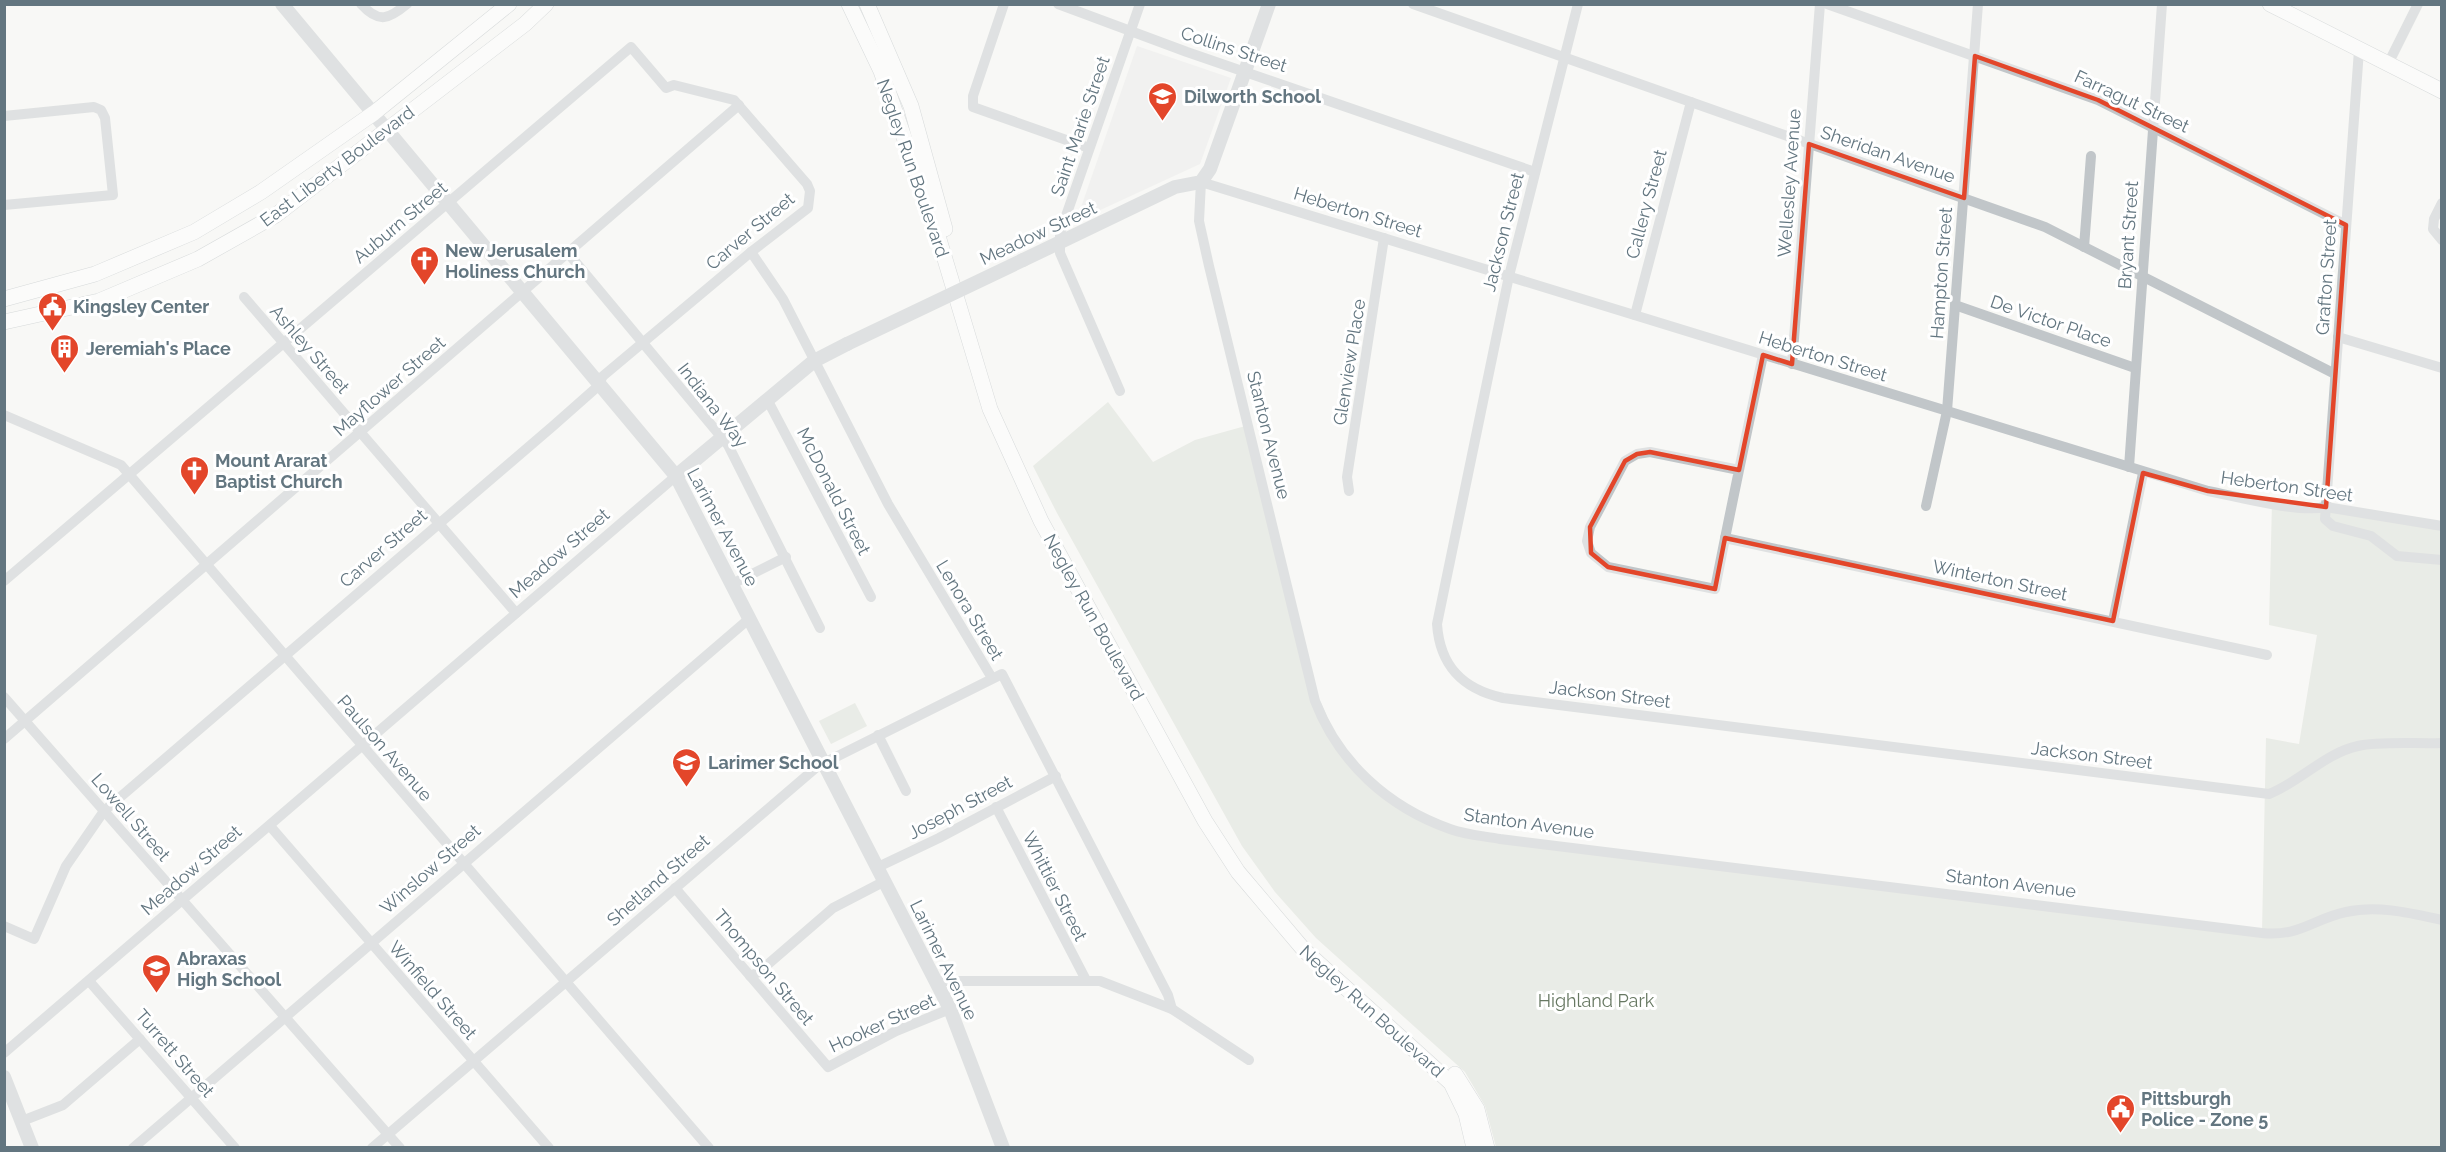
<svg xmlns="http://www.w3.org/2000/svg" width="2446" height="1152" font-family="Raleway,sans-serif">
<rect width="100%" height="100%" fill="#f8f8f5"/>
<path fill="#e9e9e8" d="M 1137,46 L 1231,78 L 1200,164 L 1083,218 L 1078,216 Z"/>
<g fill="#d8ddd4">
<path d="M 1108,402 L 1153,462 L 1195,440 L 1249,425 L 1307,672 L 1346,758 L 1406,811 L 1452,830 L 2262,933 L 2266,738 L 2299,744 L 2317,635 L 2269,625 L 2272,503 L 2441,526 L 2441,1147 L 1496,1147 L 1485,1106 L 1465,1072 L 1316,938 L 1275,892 L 1242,846 L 1057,513 L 1033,466 Z"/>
<path d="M 855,703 L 867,726 L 831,744 L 819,721 Z"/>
</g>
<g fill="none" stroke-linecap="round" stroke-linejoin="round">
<defs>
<g id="secondary">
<path d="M 849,4 L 881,71 L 896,114 L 938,236 L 990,409 L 1041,521 L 1205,821 L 1238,872 L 1304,950 L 1451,1083 L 1466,1114 L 1474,1148"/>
<path d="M 867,4 L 911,106 L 945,229"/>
<path d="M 2270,4 L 2442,91"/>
<path d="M 4,299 L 95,274 L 194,232 L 261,192 L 374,113 L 509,4"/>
<path d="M 4,322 L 99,301 L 198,259 L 276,215 L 525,24 L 546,4"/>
<path d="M 1455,1074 L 1477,1109 L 1487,1148"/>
</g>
</defs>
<use href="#secondary" stroke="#b1b8bc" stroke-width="16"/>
<g stroke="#c1c6c9" stroke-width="10">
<path d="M 361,4 C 379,24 389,19 407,4"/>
<path d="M 1004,4 L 973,96 L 973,107 L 1089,148"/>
<path d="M 1058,4 L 1187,52 L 1535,172"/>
<path d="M 1413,4 L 2045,227 L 2335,374"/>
<path d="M 1578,4 L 1509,276 L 1437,624 C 1440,666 1462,689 1503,698 L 2269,794 C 2300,782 2325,753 2358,746 C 2380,741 2418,744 2442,743"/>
<path d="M 1827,4 L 2098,100 L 2346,225"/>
<path d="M 2359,50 L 2325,519 L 2333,526 L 2371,536 L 2397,556 L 2442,560"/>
<path d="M 2388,64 L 2418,4"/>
<path d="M 4,116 L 94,107 L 101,110 L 105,118 L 113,195 L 4,205"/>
<path d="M 2442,203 L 2434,219 L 2433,229 L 2442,240"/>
<path d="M 2084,247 L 2091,156"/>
<path d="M 751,252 L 783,299 L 888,504 L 992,678"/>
<path d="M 568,253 L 728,445 L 820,628"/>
<path d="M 244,297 L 516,613"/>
<path d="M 1955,305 L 2135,368"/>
<path d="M 1635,315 L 1691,102"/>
<path d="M 2338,337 L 2442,368"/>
<path d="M 1792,364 L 1820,4"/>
<path d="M 1120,391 L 1060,253 L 1060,233 L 1140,4"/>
<path d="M 768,401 L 871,597"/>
<path d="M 4,415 L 121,465 L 709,1148"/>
<path d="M 2129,467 L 2162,4"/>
<path d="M 1739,470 L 1650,452 L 1637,454 L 1625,461 L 1590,527 L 1587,541 L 1591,553 L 1608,567 L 1715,589 C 1730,511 1747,433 1763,355"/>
<path d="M 1349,491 L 1347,477 L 1384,238"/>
<path d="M 1926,506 L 1947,411 L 1978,4"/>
<path d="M 2442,526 L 2326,507 C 2297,513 2239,497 2208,491 L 1201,182 L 1199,221 L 1209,266 L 1315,701 C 1339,763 1388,807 1450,829 C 1466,835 1484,836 1500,839 L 2262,933 C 2299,937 2313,919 2346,912 C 2378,905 2410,913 2442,920"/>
<path d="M 1725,538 L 2267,655"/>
<path d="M 4,581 L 631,47 L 666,88 L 674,85 L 734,100 L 807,184 L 810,191 L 808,208 L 751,252 L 603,376 L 596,388 L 553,426 L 104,811 L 66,866 L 34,939 L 4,926"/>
<path d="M 732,584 L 786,557"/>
<path d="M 2113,621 L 2143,473"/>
<path d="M 4,697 L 400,1148"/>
<path d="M 878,735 L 906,791"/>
<path d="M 4,739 L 739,105"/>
<path d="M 996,807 L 1086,980"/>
<path d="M 270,826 L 549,1148"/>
<path d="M 878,867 L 939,838 L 1056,776"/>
<path d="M 675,888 L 828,1067 L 896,1031 L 950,1009"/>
<path d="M 750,976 L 759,972 L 833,908 L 885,881"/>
<path d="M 89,981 L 235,1148"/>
<path d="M 936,981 L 1100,981 L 1172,1009 L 1249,1060"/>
<path d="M 4,1053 L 676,476"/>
<path d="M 22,1121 L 63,1105 L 140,1039"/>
<path d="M 133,1148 L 750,618"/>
<path d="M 372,1148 L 818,766 L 1002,674 L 1168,995 L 1172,1009"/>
</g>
<g stroke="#c1c6c9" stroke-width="14">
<path d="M 282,4 L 676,476 L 950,1009 L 1003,1148"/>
<path d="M 1023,260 L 1175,187 L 1201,182 L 1210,169 L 1269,4"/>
<path d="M 676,476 L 814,361 L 847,344"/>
<path d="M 4,1077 L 32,1148"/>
</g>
<use href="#secondary" stroke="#fff" stroke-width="15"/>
<path stroke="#c1c6c9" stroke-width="14" d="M 847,344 L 1023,260"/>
</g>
<path d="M0 0H2446V1152H0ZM 1975,56 L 2098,100 L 2346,225 L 2326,507 L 2208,491 L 2143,473 L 2113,621 L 1725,538 L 1715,589 L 1608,567 L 1591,553 L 1590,527 L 1625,461 L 1637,454 L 1650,452 L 1739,470 L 1763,355 L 1792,364 L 1809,144 L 1964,198 Z" fill="#f8f8f5" fill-opacity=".55" fill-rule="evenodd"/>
<path fill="none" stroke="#e3462a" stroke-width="4.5" stroke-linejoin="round" d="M 1975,56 L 2098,100 L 2346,225 L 2326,507 L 2208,491 L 2143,473 L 2113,621 L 1725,538 L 1715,589 L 1608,567 L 1591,553 L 1590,527 L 1625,461 L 1637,454 L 1650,452 L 1739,470 L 1763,355 L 1792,364 L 1809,144 L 1964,198 Z"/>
<defs>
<symbol id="school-pin" viewBox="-11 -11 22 30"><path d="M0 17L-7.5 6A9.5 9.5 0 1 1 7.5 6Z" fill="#e3462a" stroke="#fff"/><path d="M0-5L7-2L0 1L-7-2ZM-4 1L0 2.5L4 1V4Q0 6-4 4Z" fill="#fff"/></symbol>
<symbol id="church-pin" viewBox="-11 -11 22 30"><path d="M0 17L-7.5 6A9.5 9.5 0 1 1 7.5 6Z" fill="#e3462a" stroke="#fff"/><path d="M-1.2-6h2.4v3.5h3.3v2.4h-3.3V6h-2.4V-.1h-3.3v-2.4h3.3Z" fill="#fff"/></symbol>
<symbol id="civic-pin" viewBox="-11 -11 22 30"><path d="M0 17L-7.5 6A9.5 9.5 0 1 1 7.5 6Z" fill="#e3462a" stroke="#fff"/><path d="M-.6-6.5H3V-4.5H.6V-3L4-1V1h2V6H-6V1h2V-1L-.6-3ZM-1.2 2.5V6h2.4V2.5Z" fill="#fff"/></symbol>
<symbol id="building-pin" viewBox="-11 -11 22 30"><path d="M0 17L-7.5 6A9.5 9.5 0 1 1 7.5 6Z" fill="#e3462a" stroke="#fff"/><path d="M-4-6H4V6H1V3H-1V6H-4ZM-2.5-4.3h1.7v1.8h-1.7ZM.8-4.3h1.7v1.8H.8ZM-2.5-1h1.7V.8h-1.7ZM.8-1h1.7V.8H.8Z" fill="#fff"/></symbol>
</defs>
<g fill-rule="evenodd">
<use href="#school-pin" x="1146" y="80" width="33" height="45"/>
<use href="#church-pin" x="408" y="244" width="33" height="45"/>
<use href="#civic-pin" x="36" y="290" width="33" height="45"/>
<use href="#building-pin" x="48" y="332" width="33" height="45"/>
<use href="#church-pin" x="178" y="454" width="33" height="45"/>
<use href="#school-pin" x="670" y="746" width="33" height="45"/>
<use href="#school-pin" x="140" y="952" width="33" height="45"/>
<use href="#civic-pin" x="2104" y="1092" width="33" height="45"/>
</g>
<g text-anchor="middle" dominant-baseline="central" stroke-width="6" stroke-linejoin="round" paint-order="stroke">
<g font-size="18" fill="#637680" stroke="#fff">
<text transform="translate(1234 49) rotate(18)">Collins Street</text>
<text transform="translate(2132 101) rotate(25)">Farragut Street</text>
<text transform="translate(1080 126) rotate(-71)">Saint Marie Street</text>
<text transform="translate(1888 154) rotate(19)">Sheridan Avenue</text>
<text transform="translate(337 166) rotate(-37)">East Liberty Boulevard</text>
<text transform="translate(913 168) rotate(71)">Negley Run Boulevard</text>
<text transform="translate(1789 183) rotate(-86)">Wellesley Avenue</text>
<text transform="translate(1646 204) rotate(-75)">Callery Street</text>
<text transform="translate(1358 212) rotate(17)">Heberton Street</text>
<text transform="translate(400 222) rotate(-40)">Auburn Street</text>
<text transform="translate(750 231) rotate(-40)">Carver Street</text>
<text transform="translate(1503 232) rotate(-76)">Jackson Street</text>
<text transform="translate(1038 233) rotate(-25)">Meadow Street</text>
<text transform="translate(2128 235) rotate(-86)">Bryant Street</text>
<text transform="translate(1941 273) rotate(-86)">Hampton Street</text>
<text transform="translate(2326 277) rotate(-86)">Grafton Street</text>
<text transform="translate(2051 321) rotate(19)">De Victor Place</text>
<text transform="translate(310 349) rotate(49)">Ashley Street</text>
<text transform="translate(1823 356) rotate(17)">Heberton Street</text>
<text transform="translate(1349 362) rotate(-81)">Glenview Place</text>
<text transform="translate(389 386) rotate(-41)">Mayflower Street</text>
<text transform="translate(713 405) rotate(52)">Indiana Way</text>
<text transform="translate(1269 435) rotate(76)">Stanton Avenue</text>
<text transform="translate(2287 486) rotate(8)">Heberton Street</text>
<text transform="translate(834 491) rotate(63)">McDonald Street</text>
<text transform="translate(723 527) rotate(62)">Larimer Avenue</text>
<text transform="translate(383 548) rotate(-41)">Carver Street</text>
<text transform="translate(559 553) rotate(-41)">Meadow Street</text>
<text transform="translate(2000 580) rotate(12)">Winterton Street</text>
<text transform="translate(970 610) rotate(59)">Lenora Street</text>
<text transform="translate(1094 617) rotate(61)">Negley Run Boulevard</text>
<text transform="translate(1610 694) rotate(7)">Jackson Street</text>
<text transform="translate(385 748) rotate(49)">Paulson Avenue</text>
<text transform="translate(2092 755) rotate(7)">Jackson Street</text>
<text transform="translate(960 807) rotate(-28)">Joseph Street</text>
<text transform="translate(131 817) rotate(49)">Lowell Street</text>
<text transform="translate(1529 823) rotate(8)">Stanton Avenue</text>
<text transform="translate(430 869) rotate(-41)">Winslow Street</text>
<text transform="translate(191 870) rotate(-41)">Meadow Street</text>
<text transform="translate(658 880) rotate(-41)">Shetland Street</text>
<text transform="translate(2011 883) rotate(7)">Stanton Avenue</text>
<text transform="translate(1055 886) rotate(63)">Whittier Street</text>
<text transform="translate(944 960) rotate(64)">Larimer Avenue</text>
<text transform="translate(764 967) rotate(50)">Thompson Street</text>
<text transform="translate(433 990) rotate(49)">Winfield Street</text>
<text transform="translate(1372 1011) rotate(42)">Negley Run Boulevard</text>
<text transform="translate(882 1023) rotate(-25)">Hooker Street</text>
<text transform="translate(175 1053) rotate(49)">Turrett Street</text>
</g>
<g font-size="18" font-weight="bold" fill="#637680" stroke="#fff" text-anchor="start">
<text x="1184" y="96">Dilworth School</text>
<text x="445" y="250">New Jerusalem<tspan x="445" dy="21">Holiness Church</tspan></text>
<text x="73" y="306">Kingsley Center</text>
<text x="86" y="348">Jeremiah's Place</text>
<text x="215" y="460">Mount Ararat<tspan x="215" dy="21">Baptist Church</tspan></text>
<text x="708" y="762">Larimer School</text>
<text x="177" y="958">Abraxas<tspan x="177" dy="21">High School</tspan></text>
<text x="2141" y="1098">Pittsburgh<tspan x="2141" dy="21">Police - Zone 5</tspan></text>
</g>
<g font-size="18" fill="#677862" stroke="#fff">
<text x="1596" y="1000">Highland Park</text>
</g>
</g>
<rect width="2446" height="1152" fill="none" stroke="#637680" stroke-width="12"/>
</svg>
